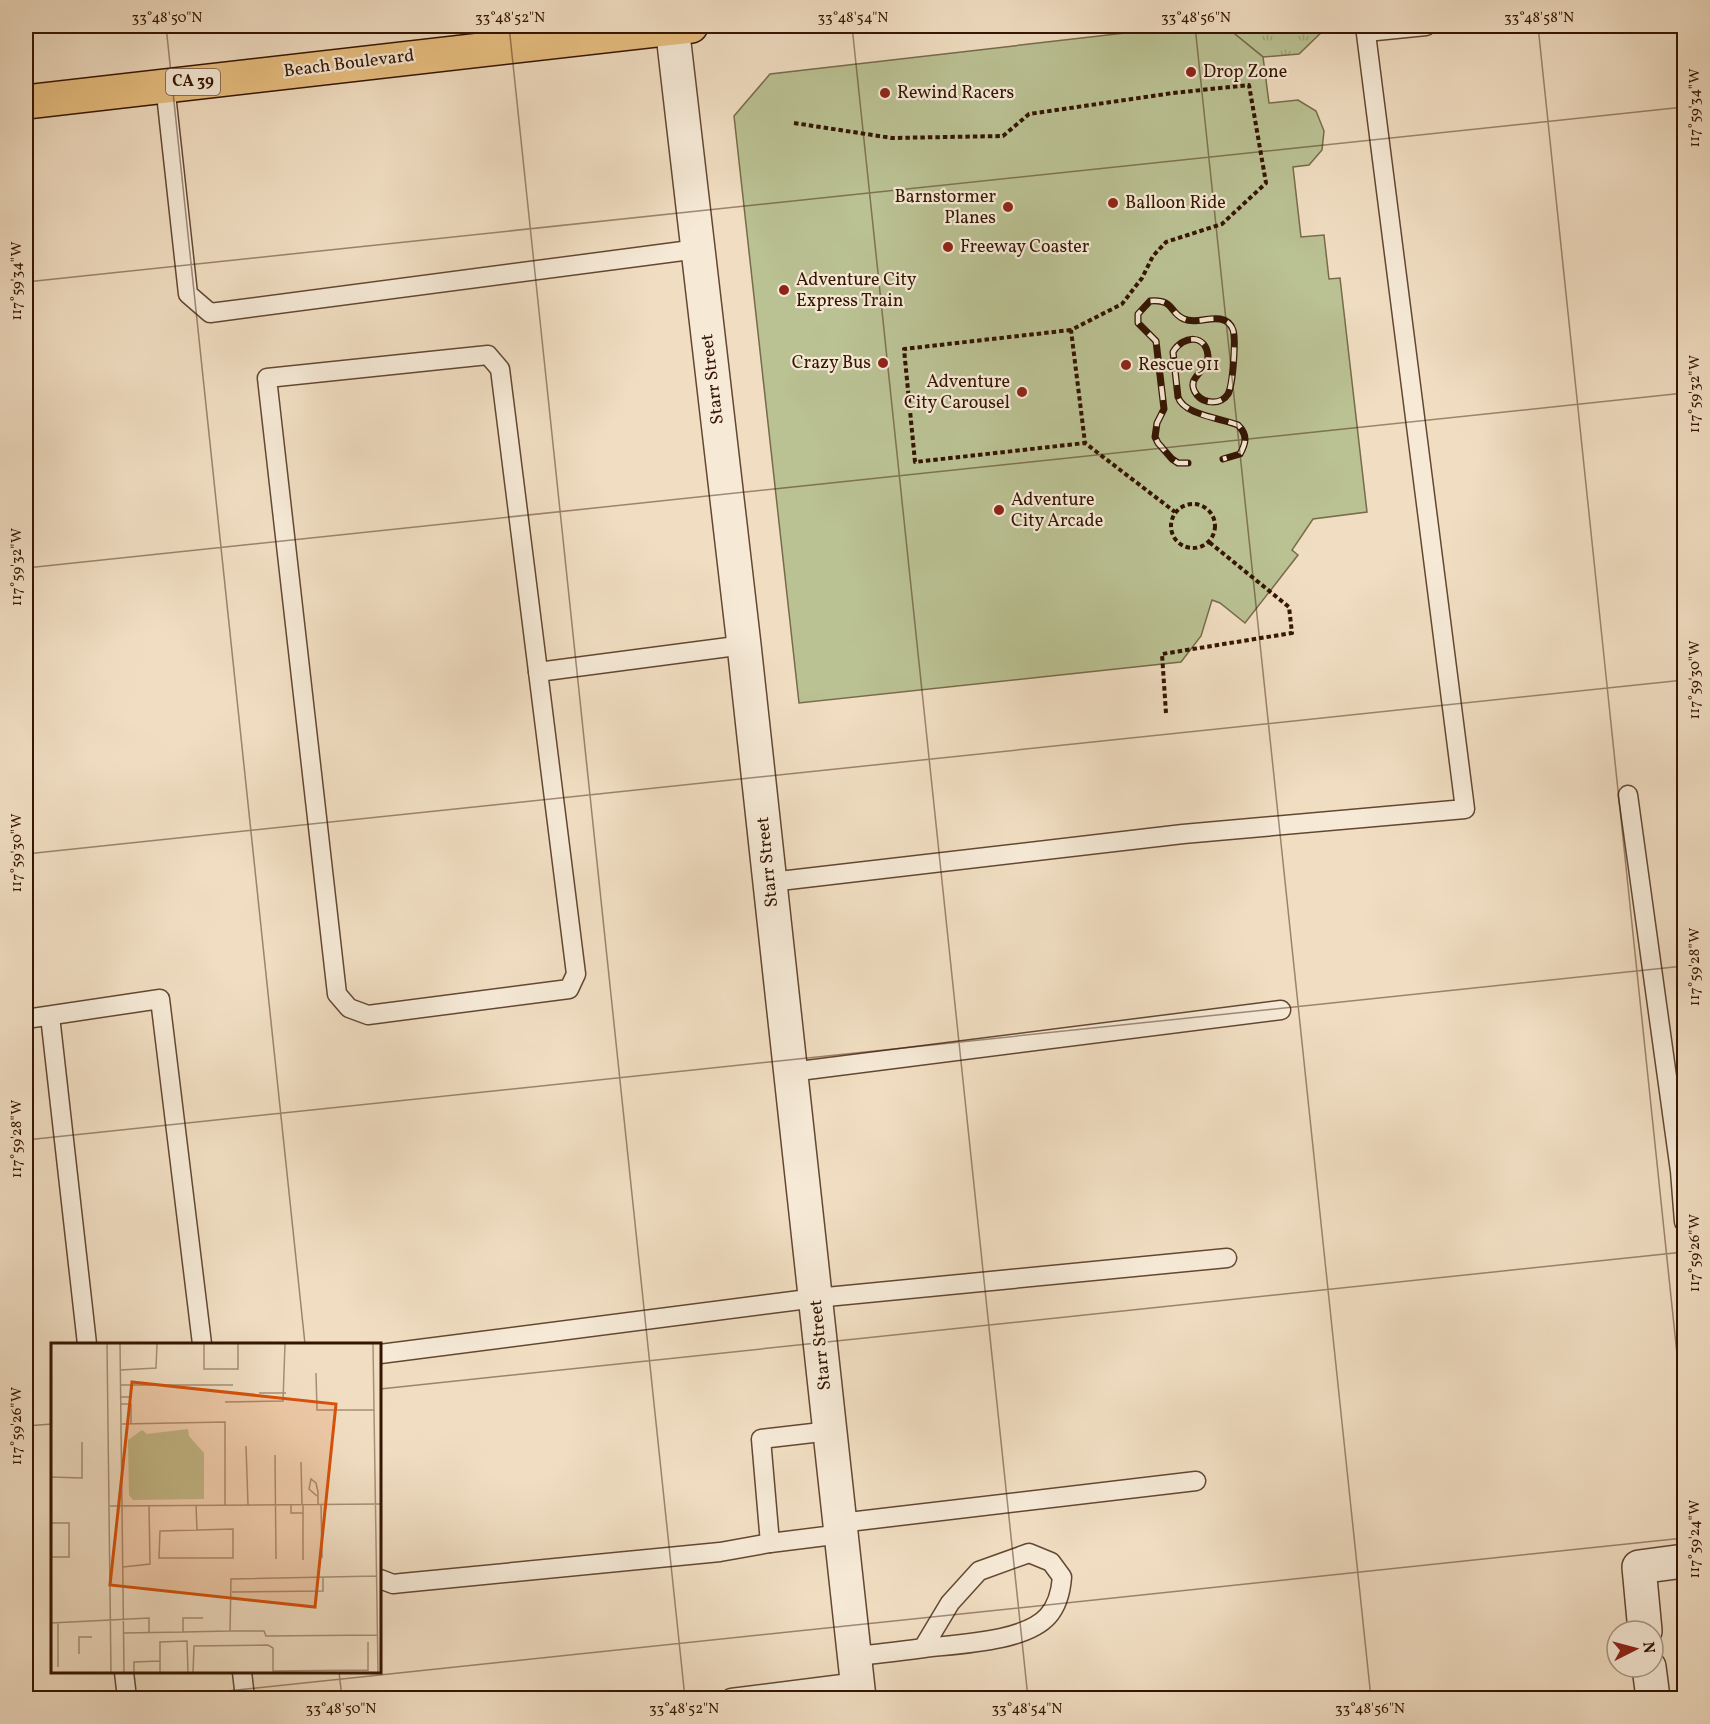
<svg xmlns="http://www.w3.org/2000/svg" width="1710" height="1724" font-family="Vollkorn,serif">
<defs>
<pattern id="grass-tufts" width="24" height="20" patternUnits="userSpaceOnUse" patternTransform="scale(1.5)"><rect width="24" height="20" fill="#bac193"/><path d="M3 7l-1-3M5 7V3M7 7l1-3M15 17l-1-3M17 17v-4M19 17l1-3" fill="none" stroke="#a0a57d"/></pattern>
</defs>
<rect width="100%" height="100%" fill="#f1dec2"/>
<filter id="stains"><feTurbulence type="fractalNoise" baseFrequency=".00333" numOctaves="4"/><feColorMatrix values="0 0 0 0 .2 0 0 0 0 .09 0 0 0 0 .02 0 0 0 .5 -.17"/></filter>
<radialGradient id="worn" r=".72"><stop offset=".6" stop-color="#630" stop-opacity="0"/><stop offset="1" stop-color="#630" stop-opacity=".3"/></radialGradient>
<path fill="url(#grass-tufts)" stroke="#786b4a" stroke-width="1.5" d="M 1225,26 L 1328,26 L 1299,54 L 1263,57 Z"/>
<path fill="#bac193" stroke="#786b4a" stroke-width="1.5" d="M 1186,26 L 1225,26 L 1263,57 L 1269,103 L 1298,100 L 1316,111 L 1324,131 L 1322,150 L 1309,165 L 1293,167 L 1301,237 L 1324,235 L 1329,279 L 1340,278 L 1367,512 L 1313,519 L 1292,550 L 1298,555 L 1245,623 L 1220,603 L 1212,600 L 1201,636 L 1181,662 L 799,703 L 734,116 L 770,74 Z"/>
<g fill="none" stroke-linecap="round" stroke-linejoin="round">
<defs>
<g id="lane">
<path d="M 1366,32 L 1426,26"/>
<path d="M 165,85 L 188,294 L 210,313 L 698,249"/>
<path d="M 488,355 L 500,369 L 576,974 L 569,989 L 368,1015 L 349,1008 L 337,994 L 267,378 Z"/>
<path d="M 538,672 L 744,645"/>
<path d="M 1628,795 L 1680,1171 L 1684,1222"/>
<path d="M 771,882 L 1183,834 L 1465,809 L 1365,26"/>
<path d="M 50,1016 L 87,1344"/>
<path d="M 26,1019 L 160,999 L 202,1344"/>
<path d="M 791,1072 L 1281,1010"/>
<path d="M 380,1354 L 816,1298 L 1227,1258"/>
<path d="M 840,1523 L 1196,1481"/>
<path d="M 770,1543 L 761,1439 L 830,1431"/>
<path d="M 380,1579 L 393,1584 L 402,1583 L 720,1552 L 770,1543 L 842,1534"/>
<path d="M 855,1656 C 878,1654 901,1651 924,1648 C 957,1644 1025,1642 1048,1616 C 1057,1606 1061,1590 1062,1577 L 1051,1562 L 1029,1553 L 979,1571 L 950,1603 L 923,1648"/>
<path d="M 124,1672 L 127,1698"/>
<path d="M 242,1672 L 245,1698"/>
<path d="M 731,1698 L 858,1682"/>
</g>
<g id="street">
<path d="M 672,26 L 744,645 L 859,1698"/>
<path d="M 1645,1631 L 1639,1567 L 1684,1561"/>
<path d="M 1649,1667 L 1653,1698"/>
</g>
<path id="primary" d="M 26,102 L 691,26"/>
</defs>
<use href="#lane" stroke="#644732" stroke-width="21"/>
<use href="#street" stroke="#644732" stroke-width="36"/>
<use href="#primary" stroke="#351502" stroke-width="36"/>
<g stroke="#351502" stroke-width="4" stroke-dasharray="4.5 3" stroke-linecap="butt">
<path d="M 794,123 L 892,138 L 1003,136 L 1029,114 L 1173,93 L 1249,85 L 1266,183 L 1222,224 L 1166,242 L 1153,256 L 1142,278 L 1122,304 L 1071,330 L 1085,443"/>
<path d="M 1071,330 L 904,349 L 915,462 L 1085,443 L 1175,512"/>
<circle cx="1193" cy="526" r="22"/>
<path d="M 1166,713 L 1162,654 L 1292,633 L 1289,607 L 1209,542"/>
</g>
<use href="#lane" stroke="#f6ead7" stroke-width="18"/>
<use href="#street" stroke="#f6ead7" stroke-width="33"/>
<use href="#primary" stroke="#e8bf81" stroke-width="33"/>
<defs>
<path id="rail" d="M 1188,463 L 1178,463 L 1172,459 L 1158,443 L 1155,437 L 1157,423 L 1164,409 L 1156,341 L 1138,323 L 1138,314 L 1150,301 C 1175,299 1169,313 1184,319 C 1195,324 1208,317 1220,319 C 1226,320 1231,324 1233,330 C 1236,339 1233,385 1228,394 C 1225,399 1219,402 1213,402 C 1207,402 1201,400 1197,395 C 1183,377 1209,372 1208,356 C 1206,334 1183,335 1173,352 L 1178,397 C 1184,415 1221,418 1238,425 C 1248,435 1246,443 1240,454 L 1223,459"/>
</defs>
<use href="#rail" stroke="#351502" stroke-width="7"/>
<use href="#rail" stroke="#f6ead7" stroke-width="4.5" stroke-dasharray="14" stroke-linecap="butt"/>
</g>
<path fill="none" stroke="#351502" stroke-width="1.5" stroke-opacity="0.45" d="M 166,26 L 305,1344M 509,26 L 685,1698M 852,26 L 1028,1698M 1195,26 L 1371,1698M 1538,26 L 1684,1421M 26,282 L 1684,107M 26,568 L 1684,393M 26,854 L 1684,680M 26,1140 L 1684,966M 380,1389 L 1684,1252M 26,1426 L 52,1424M 339,1672 L 342,1698M 160,1698 L 1684,1538"/>
<g fill="#8f2418" stroke="#f6ead7" stroke-width="2">
<circle cx="1191" cy="72" r="6"/>
<circle cx="885" cy="93" r="6"/>
<circle cx="1113" cy="203" r="6"/>
<circle cx="1008" cy="207" r="6"/>
<circle cx="948" cy="247" r="6"/>
<circle cx="784" cy="290" r="6"/>
<circle cx="883" cy="363" r="6"/>
<circle cx="1126" cy="365" r="6"/>
<circle cx="1022" cy="392" r="6"/>
<circle cx="999" cy="510" r="6"/>
</g>
<g text-anchor="middle" dominant-baseline="central" stroke-width="4.5" stroke-linejoin="round" paint-order="stroke">
<rect fill="#f6ead7" stroke="#6f5542" stroke-width="1.5" x="166" y="69" width="54" height="26" rx="4.5"/>
<g font-size="16" font-weight="bold" fill="#351502">
<text x="193" y="82">CA 39</text>
</g>
<g font-size="18" fill="#351502" stroke="#f6ead7">
<text transform="translate(349 64) rotate(-7)">Beach Boulevard</text>
<text transform="translate(713 379) rotate(-97)">Starr Street</text>
<text transform="translate(768 862) rotate(-96)">Starr Street</text>
<text transform="translate(821 1345) rotate(-96)">Starr Street</text>
</g>
<g font-size="18" fill="#351502" stroke="#f6ead7" text-anchor="start">
<text x="1203" y="72">Drop Zone</text>
<text x="897" y="93">Rewind Racers</text>
<text x="996" y="197" text-anchor="end">Barnstormer<tspan x="996" dy="21">Planes</tspan></text>
<text x="1125" y="203">Balloon Ride</text>
<text x="960" y="247">Freeway Coaster</text>
<text x="796" y="280">Adventure City<tspan x="796" dy="21">Express Train</tspan></text>
<text x="871" y="363" text-anchor="end">Crazy Bus</text>
<text x="1138" y="365">Rescue 911</text>
<text x="1010" y="382" text-anchor="end">Adventure<tspan x="1010" dy="21">City Carousel</tspan></text>
<text x="1011" y="500">Adventure<tspan x="1011" dy="21">City Arcade</tspan></text>
</g>
</g>
<g transform="translate(51 1343)">
<rect width="330" height="330" fill="#f1dec2"/>
<path d="M 137,86 L 138,93 L 153,110 L 153,156 L 82,157 L 78,152 L 77,97 L 91,87 L 96,91 Z" fill="#bac193"/>
<path fill="none" stroke="#a68e75" stroke-width="1.5" d="M 56,1 L 60,329M 69,1 L 73,329M 153,1 L 153,26 L 187,26 L 187,1M 322,1 L 327,329M 69,27 L 105,25 L 106,1M 265,30 L 266,67 L 323,67M 70,42 L 182,42M 208,50 L 235,50M 70,54 L 80,54 L 80,42M 174,59 L 232,58 L 234,1M 70,61 L 80,61 L 80,81M 71,81 L 174,79 L 174,162M 195,103 L 197,162M 224,112 L 225,216M 250,119 L 251,162M 0,134 L 31,135 L 31,99M 266,153 L 258,146 L 260,136 L 265,140 L 267,149 L 267,161M 270,161 L 271,215M 145,162 L 146,187M 240,162 L 240,170 L 252,170M 59,163 L 330,161M 0,180 L 18,180 L 18,214 L 0,214M 182,186 L 182,215 L 108,215 L 109,188 ZM 252,217 L 252,162M 72,224 L 99,221 L 98,163M 181,249 L 272,248 L 272,234M 0,280 L 98,275 L 98,289M 7,280 L 7,324M 179,288 L 213,288 L 215,293 L 326,292M 132,289 L 179,288 L 180,236 L 326,233M 72,290 L 132,289 L 132,275 L 152,275M 317,299 L 317,328M 28,311 L 28,294 L 41,294M 222,328 L 317,327M 83,329 L 83,319 L 109,318M 109,329 L 109,299 L 136,298 L 137,329M 142,329 L 143,303 L 217,302 L 222,305 L 222,329"/>
<path fill="#d6520b" fill-opacity="0.15" stroke="#d6520b" stroke-width="3" d="M 81,39 L 285,61 L 264,264 L 59,242 Z"/>
<rect width="330" height="330" fill="none" stroke="#351502" stroke-width="3"/>
</g>
<rect width="1710" height="1724" fill="none" stroke="#f1dec2" stroke-width="66"/>
<g transform="translate(1635 1649) rotate(84)"><circle r="28" fill="#f6ead7" stroke="#a99582" stroke-width="1.5"/>
<path d="M0-4.5L10 22L0 15L-10 22Z" fill="#8f2418"/>
<text y="-9" font-size="16" font-weight="bold" text-anchor="middle" fill="#351502">N</text>
</g>
<rect x="33" y="33" width="1644" height="1658" fill="none" stroke="#351502" stroke-width="2"/>
<g font-size="15" text-anchor="middle" fill="#351502">
<text x="167" y="22">33°48'50"N</text>
<text x="510" y="22">33°48'52"N</text>
<text x="853" y="22">33°48'54"N</text>
<text x="1196" y="22">33°48'56"N</text>
<text x="1539" y="22">33°48'58"N</text>
<text transform="translate(1694 108) rotate(-90)" y="5">117°59'34"W</text>
<text transform="translate(16 281) rotate(-90)" y="5">117°59'34"W</text>
<text transform="translate(1694 394) rotate(-90)" y="5">117°59'32"W</text>
<text transform="translate(16 567) rotate(-90)" y="5">117°59'32"W</text>
<text transform="translate(1694 680) rotate(-90)" y="5">117°59'30"W</text>
<text transform="translate(16 853) rotate(-90)" y="5">117°59'30"W</text>
<text transform="translate(1694 967) rotate(-90)" y="5">117°59'28"W</text>
<text transform="translate(16 1139) rotate(-90)" y="5">117°59'28"W</text>
<text transform="translate(1694 1253) rotate(-90)" y="5">117°59'26"W</text>
<text transform="translate(16 1426) rotate(-90)" y="5">117°59'26"W</text>
<text transform="translate(1694 1539) rotate(-90)" y="5">117°59'24"W</text>
<text x="341" y="1713">33°48'50"N</text>
<text x="684" y="1713">33°48'52"N</text>
<text x="1027" y="1713">33°48'54"N</text>
<text x="1370" y="1713">33°48'56"N</text>
</g>
<rect width="100%" height="100%" filter="url(#stains)"/>
<rect width="100%" height="100%" fill="url(#worn)"/>
</svg>
